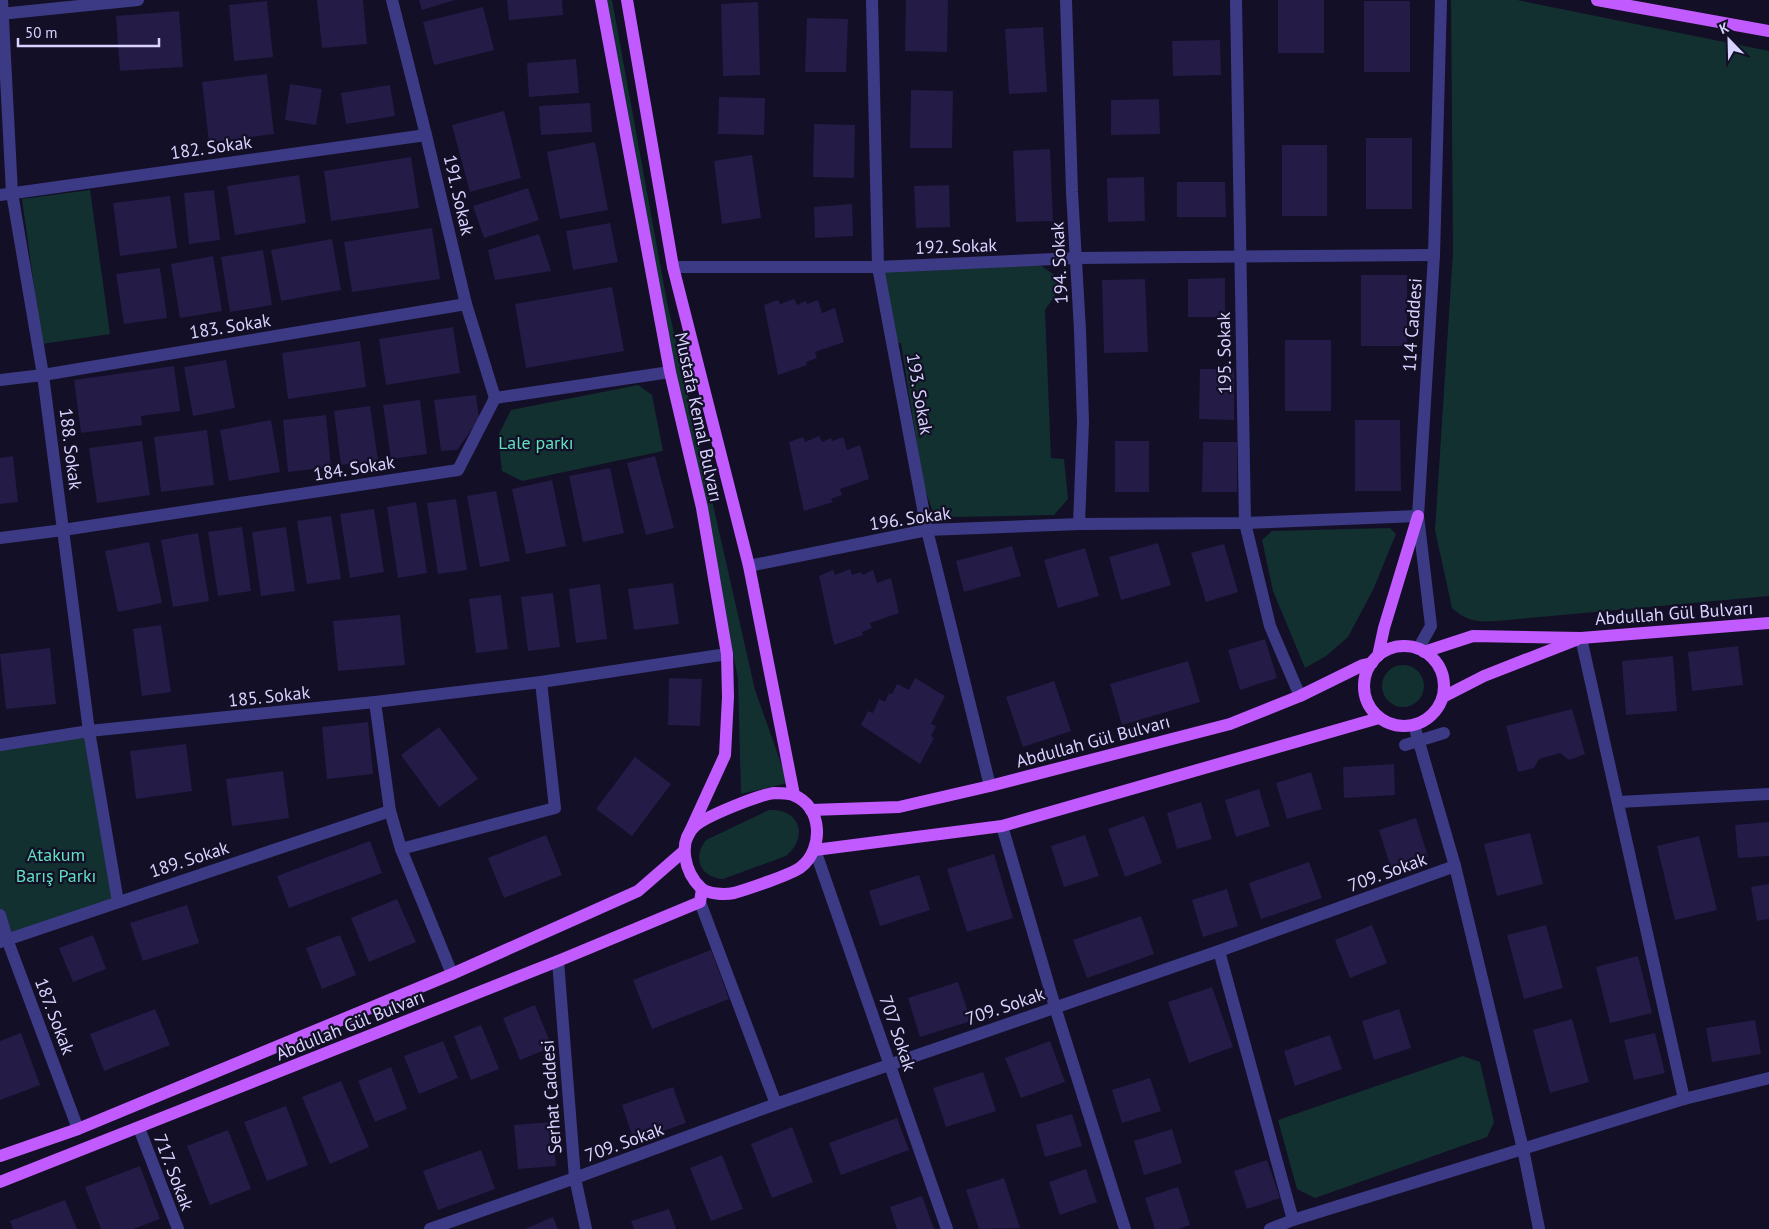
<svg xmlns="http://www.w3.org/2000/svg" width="1769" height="1229" font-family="'PT Sans',sans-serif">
<rect width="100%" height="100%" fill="#130f26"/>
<g fill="#12302f">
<path d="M 601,0 L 612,0 L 667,302 L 755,690 L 788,783 L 741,794 L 738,678 L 658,302 Z"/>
<path d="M 1451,0 L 1517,0 L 1769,51 L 1769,596 L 1497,621 C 1478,622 1467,622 1452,608 L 1435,530 L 1453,252 Z"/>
<path d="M 90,190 L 110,334 L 42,344 L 22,199 Z"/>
<path d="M 1039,264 L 1057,277 L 1057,293 L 1045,310 L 1051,458 L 1064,459 L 1068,499 L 1054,515 L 954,517 L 936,520 L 911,452 L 918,451 L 901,343 L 892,343 L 883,269 Z"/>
<path d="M 638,385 L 652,395 L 663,451 L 522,481 L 502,471 L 498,436 L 511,410 Z"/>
<path d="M 1390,528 L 1396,534 L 1373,590 L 1348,637 L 1326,656 L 1305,668 L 1273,591 L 1262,540 L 1272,531 Z"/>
<circle cx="1403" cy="686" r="21"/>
<path d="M 89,731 L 118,902 L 7,939 L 0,915 L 0,745 Z"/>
<path d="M 769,810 C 800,808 809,837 786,856 L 723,879 C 700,878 692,857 706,840 Z"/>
<path d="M 1463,1056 L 1480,1062 L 1494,1122 L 1487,1137 L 1315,1198 L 1297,1189 L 1278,1120 Z"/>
</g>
<g fill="#241b47">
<path d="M 317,0 L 363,0 L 367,44 L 322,48 Z"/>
<path d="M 419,0 L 455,0 L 422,10 Z"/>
<path d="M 507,0 L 562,0 L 563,15 L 509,20 Z"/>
<path d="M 906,0 L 948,0 L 947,52 L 905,51 Z"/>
<rect x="1278" y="0" width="46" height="53"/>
<path d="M 267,1 L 273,57 L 234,61 L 229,5 Z"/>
<rect x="1364" y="1" width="46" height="71"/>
<path d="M 758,2 L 760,75 L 723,76 L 721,4 Z"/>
<path d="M 483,7 L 494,50 L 434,65 L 423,22 Z"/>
<path d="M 179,11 L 183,67 L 120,71 L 116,16 Z"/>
<path d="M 807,18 L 848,19 L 846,72 L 805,72 Z"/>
<path d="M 1043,27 L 1047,92 L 1009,94 L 1005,29 Z"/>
<path d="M 1220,40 L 1221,75 L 1173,76 L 1172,41 Z"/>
<path d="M 576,59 L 579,93 L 529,97 L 527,63 Z"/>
<path d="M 267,74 L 274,134 L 209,142 L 202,82 Z"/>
<path d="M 290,84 L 322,89 L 316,125 L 285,120 Z"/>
<path d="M 390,85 L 395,116 L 346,124 L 341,93 Z"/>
<path d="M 911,90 L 953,91 L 952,148 L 910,148 Z"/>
<path d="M 719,97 L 765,98 L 764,135 L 718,134 Z"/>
<path d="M 1159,99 L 1160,134 L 1111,135 L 1111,100 Z"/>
<path d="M 590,103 L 592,132 L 541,135 L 539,106 Z"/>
<path d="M 504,111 L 521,178 L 470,192 L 452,125 Z"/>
<path d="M 814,124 L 855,125 L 854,178 L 813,177 Z"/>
<rect x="1366" y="138" width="46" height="71"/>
<path d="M 595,142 L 608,210 L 560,219 L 547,152 Z"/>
<rect x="1282" y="145" width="45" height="71"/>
<path d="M 1050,149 L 1053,221 L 1016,222 L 1013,151 Z"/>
<path d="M 752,155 L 761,218 L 722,224 L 714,161 Z"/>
<path d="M 411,157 L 419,208 L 331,221 L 324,171 Z"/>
<path d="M 299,175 L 306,223 L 235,235 L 227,186 Z"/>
<path d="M 1144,177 L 1145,221 L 1108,222 L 1107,178 Z"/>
<path d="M 1177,182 L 1225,182 L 1226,217 L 1177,217 Z"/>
<path d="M 949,185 L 950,227 L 916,228 L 914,186 Z"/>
<path d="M 528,188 L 539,220 L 484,238 L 473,206 Z"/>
<path d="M 214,190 L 220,240 L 189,244 L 184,193 Z"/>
<path d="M 170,196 L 177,248 L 120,256 L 113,203 Z"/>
<path d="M 852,204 L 853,236 L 815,238 L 814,207 Z"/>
<path d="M 610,223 L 618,262 L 573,270 L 566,231 Z"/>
<path d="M 432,228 L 440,279 L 352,292 L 344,242 Z"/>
<path d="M 539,234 L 551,271 L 495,280 L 488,250 Z"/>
<path d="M 332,239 L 341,290 L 281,301 L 271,250 Z"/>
<path d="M 263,250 L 272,305 L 230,312 L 221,257 Z"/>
<path d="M 213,256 L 222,311 L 180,318 L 171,264 Z"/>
<path d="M 160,268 L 167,318 L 124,324 L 116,274 Z"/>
<rect x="1361" y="275" width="46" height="71"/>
<path d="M 1225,278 L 1225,317 L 1188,317 L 1188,279 Z"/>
<path d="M 1145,279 L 1148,352 L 1104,353 L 1102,280 Z"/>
<path d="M 612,287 L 624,351 L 526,368 L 515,304 Z"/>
<path d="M 794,299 L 797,305 L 806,301 L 807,304 L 818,300 L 822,313 L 835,308 L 844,342 L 815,352 L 817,358 L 806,362 L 807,365 L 778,375 L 764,305 L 778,300 L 780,304 Z"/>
<path d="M 453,327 L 460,373 L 386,385 L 379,339 Z"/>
<rect x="1285" y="340" width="46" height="71"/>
<path d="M 360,341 L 366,387 L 288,399 L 282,353 Z"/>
<path d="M 226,360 L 235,408 L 193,416 L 184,367 Z"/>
<path d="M 174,366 L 180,411 L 141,416 L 142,425 L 81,433 L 74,380 Z"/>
<path d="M 1200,369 L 1234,369 L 1234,420 L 1199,419 Z"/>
<path d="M 476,395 L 479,419 L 457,450 L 441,451 L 434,400 Z"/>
<path d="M 420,400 L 427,454 L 391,459 L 383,405 Z"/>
<path d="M 370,406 L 378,460 L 341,465 L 334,411 Z"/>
<path d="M 326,415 L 331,467 L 288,472 L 283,420 Z"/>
<path d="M 271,420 L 280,472 L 229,481 L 220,430 Z"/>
<path d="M 1355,420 L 1400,420 L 1401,491 L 1355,491 Z"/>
<path d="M 207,430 L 214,485 L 161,492 L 154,437 Z"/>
<path d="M 819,436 L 822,442 L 831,438 L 832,441 L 843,437 L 847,450 L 860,445 L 869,479 L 840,489 L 842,495 L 831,499 L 833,502 L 804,511 L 789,442 L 803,437 L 805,442 Z"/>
<path d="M 142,441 L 150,495 L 97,503 L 89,448 Z"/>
<rect x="1115" y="441" width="34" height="51"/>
<path d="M 1203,442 L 1237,442 L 1237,492 L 1202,492 Z"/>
<path d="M 13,456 L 18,502 L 0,504 L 0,458 Z"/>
<path d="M 655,456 L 674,528 L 646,535 L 627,463 Z"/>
<path d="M 610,468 L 624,533 L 583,542 L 569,476 Z"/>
<path d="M 552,480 L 566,546 L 526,554 L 512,489 Z"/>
<path d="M 496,491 L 510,561 L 480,567 L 467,496 Z"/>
<path d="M 456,499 L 467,570 L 438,574 L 427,503 Z"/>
<path d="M 416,502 L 427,573 L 398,578 L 387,507 Z"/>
<path d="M 374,509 L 384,572 L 350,578 L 340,514 Z"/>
<path d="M 331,516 L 341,579 L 307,584 L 297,521 Z"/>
<path d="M 242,527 L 251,591 L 218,596 L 208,532 Z"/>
<path d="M 286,527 L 295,591 L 261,596 L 252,532 Z"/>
<path d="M 198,533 L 209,601 L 173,607 L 161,540 Z"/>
<path d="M 149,542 L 162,603 L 118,612 L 105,551 Z"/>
<path d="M 1158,543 L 1171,585 L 1121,600 L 1109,557 Z"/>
<path d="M 1224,544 L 1238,592 L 1206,602 L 1191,553 Z"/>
<path d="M 1012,546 L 1021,576 L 964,592 L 956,561 Z"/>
<path d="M 1085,548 L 1099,596 L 1058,608 L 1044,560 Z"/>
<path d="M 850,569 L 852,575 L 861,572 L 863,575 L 873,570 L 877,583 L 891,578 L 899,613 L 870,623 L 872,628 L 862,632 L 863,635 L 834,645 L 819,576 L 833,570 L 835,575 Z"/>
<path d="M 673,583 L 679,624 L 634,630 L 628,589 Z"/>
<path d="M 600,584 L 607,639 L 576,643 L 569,589 Z"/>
<path d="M 553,593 L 560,647 L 528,651 L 521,597 Z"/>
<path d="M 501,595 L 508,649 L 476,653 L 469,599 Z"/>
<path d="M 400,615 L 405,665 L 338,671 L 333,621 Z"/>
<path d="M 161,625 L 171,692 L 142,696 L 133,629 Z"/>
<path d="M 1265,639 L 1277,678 L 1240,690 L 1228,650 Z"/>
<path d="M 1738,646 L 1743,685 L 1692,691 L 1688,652 Z"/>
<path d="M 50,648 L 56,704 L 6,709 L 0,654 Z"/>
<path d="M 1673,656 L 1677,711 L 1626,715 L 1622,661 Z"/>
<path d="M 1188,661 L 1200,702 L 1122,725 L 1110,684 Z"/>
<path d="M 669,678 L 702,679 L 700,726 L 668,725 Z"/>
<path d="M 915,678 L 945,696 L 931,724 L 936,726 L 931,736 L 934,738 L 920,764 L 861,725 L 868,711 L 873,713 L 879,699 L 885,702 L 889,693 L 892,694 L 897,684 L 909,690 Z"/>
<path d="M 1054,681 L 1071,731 L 1023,747 L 1006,697 Z"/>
<path d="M 1572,709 L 1585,754 L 1569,760 L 1560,753 L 1539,759 L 1534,768 L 1518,772 L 1506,726 Z"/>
<path d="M 368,722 L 373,774 L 327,779 L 322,727 Z"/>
<path d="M 439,727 L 478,779 L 439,807 L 401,755 Z"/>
<path d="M 186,744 L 192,791 L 136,799 L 130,751 Z"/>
<path d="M 635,757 L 671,784 L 632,836 L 596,809 Z"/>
<path d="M 1394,764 L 1395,795 L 1344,798 L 1343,767 Z"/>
<path d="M 283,771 L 289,818 L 232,826 L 226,779 Z"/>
<path d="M 1311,772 L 1322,809 L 1287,819 L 1276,783 Z"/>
<path d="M 1259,789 L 1270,826 L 1236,837 L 1225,800 Z"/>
<path d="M 1201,802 L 1212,839 L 1177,849 L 1167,813 Z"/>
<path d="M 1144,816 L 1162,863 L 1125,877 L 1108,829 Z"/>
<path d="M 1416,818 L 1428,857 L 1391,868 L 1379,830 Z"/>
<path d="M 1769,822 L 1769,856 L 1738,858 L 1735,825 Z"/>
<path d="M 1530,833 L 1543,884 L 1497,896 L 1484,844 Z"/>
<path d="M 546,835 L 562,875 L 504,898 L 488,858 Z"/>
<path d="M 1085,835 L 1099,876 L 1064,887 L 1051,846 Z"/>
<path d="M 1699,836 L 1717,910 L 1675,920 L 1657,846 Z"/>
<path d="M 370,841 L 382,873 L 289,908 L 277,876 Z"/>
<path d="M 994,854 L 1013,918 L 967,932 L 947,869 Z"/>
<path d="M 1309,862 L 1322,898 L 1261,919 L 1249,883 Z"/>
<path d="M 919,875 L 930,910 L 880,926 L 869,891 Z"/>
<path d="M 1769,884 L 1769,919 L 1757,921 L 1751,887 Z"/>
<path d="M 1227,889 L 1238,926 L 1203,937 L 1192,900 Z"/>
<path d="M 397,899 L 416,942 L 369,962 L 351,918 Z"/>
<path d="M 187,905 L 199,943 L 143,961 L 130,923 Z"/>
<path d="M 1141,916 L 1154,954 L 1087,978 L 1073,940 Z"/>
<path d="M 1372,925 L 1387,963 L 1350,978 L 1335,940 Z"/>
<path d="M 1546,925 L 1563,988 L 1524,999 L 1507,935 Z"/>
<path d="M 93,935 L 106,969 L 73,982 L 59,948 Z"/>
<path d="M 340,935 L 356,975 L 322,989 L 306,948 Z"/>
<path d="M 711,950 L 729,999 L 652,1029 L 633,980 Z"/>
<path d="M 1638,956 L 1652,1013 L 1610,1023 L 1596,967 Z"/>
<path d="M 958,982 L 971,1021 L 920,1037 L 908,998 Z"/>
<path d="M 1212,987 L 1233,1047 L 1189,1063 L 1168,1002 Z"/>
<path d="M 535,1005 L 552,1047 L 520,1060 L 503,1018 Z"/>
<path d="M 155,1009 L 170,1045 L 104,1071 L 90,1034 Z"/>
<path d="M 1399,1009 L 1411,1048 L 1374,1060 L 1362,1021 Z"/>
<path d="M 1572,1019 L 1589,1082 L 1550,1093 L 1533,1030 Z"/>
<path d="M 1755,1020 L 1761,1054 L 1712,1062 L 1706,1028 Z"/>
<path d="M 481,1025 L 499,1069 L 471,1080 L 454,1036 Z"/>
<path d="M 21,1033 L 40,1085 L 0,1100 L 0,1041 Z"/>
<path d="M 1655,1033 L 1665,1073 L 1634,1080 L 1624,1040 Z"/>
<path d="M 1330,1035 L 1342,1069 L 1295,1086 L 1284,1051 Z"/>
<path d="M 443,1041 L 458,1078 L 419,1094 L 404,1056 Z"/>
<path d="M 1050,1041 L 1065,1082 L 1021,1098 L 1005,1058 Z"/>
<path d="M 391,1067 L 407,1109 L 375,1122 L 358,1081 Z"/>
<path d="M 983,1072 L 996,1111 L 946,1127 L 933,1088 Z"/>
<path d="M 1150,1078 L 1161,1111 L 1122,1123 L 1112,1090 Z"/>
<path d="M 341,1081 L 369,1147 L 330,1164 L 302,1097 Z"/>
<path d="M 673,1087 L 686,1123 L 634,1141 L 622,1105 Z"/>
<path d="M 286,1106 L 308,1165 L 267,1181 L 244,1122 Z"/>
<path d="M 1072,1114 L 1082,1146 L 1045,1157 L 1036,1125 Z"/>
<path d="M 897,1118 L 909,1150 L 841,1175 L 829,1143 Z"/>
<path d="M 552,1122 L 556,1166 L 518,1169 L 514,1125 Z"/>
<path d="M 792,1127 L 813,1182 L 772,1198 L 751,1144 Z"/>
<path d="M 1172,1129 L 1182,1163 L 1144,1175 L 1134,1141 Z"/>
<path d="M 228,1130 L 251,1189 L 210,1205 L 187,1146 Z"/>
<path d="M 481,1150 L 495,1189 L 438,1210 L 423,1171 Z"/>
<path d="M 722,1155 L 743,1209 L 711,1221 L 690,1168 Z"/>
<path d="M 1267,1160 L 1280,1198 L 1247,1209 L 1234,1171 Z"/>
<path d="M 140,1166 L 160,1219 L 133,1229 L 101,1229 L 85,1187 Z"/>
<path d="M 1086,1169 L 1097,1202 L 1060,1215 L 1049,1182 Z"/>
<path d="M 1004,1178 L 1020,1228 L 979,1229 L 966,1190 Z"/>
<path d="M 1178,1187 L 1190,1225 L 1178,1229 L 1155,1229 L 1145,1198 Z"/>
<path d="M 922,1196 L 934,1229 L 897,1229 L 890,1207 Z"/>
<path d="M 65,1200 L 77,1229 L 13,1229 L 10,1221 Z"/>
<path d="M 669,1209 L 676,1229 L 634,1229 L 631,1221 Z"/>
<path d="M 553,1217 L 558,1229 L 525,1229 Z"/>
</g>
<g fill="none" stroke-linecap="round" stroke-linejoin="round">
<g stroke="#3d3a85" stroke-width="12">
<path d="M 2,0 L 12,193 L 43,375 L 89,731 L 118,902"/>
<path d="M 392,0 L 426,135 L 466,304 L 495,398"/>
<path d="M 872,0 L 878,267 L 927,530 L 990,786"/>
<path d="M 1066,0 L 1072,192 L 1080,330 L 1083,422 L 1079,524"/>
<path d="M 1236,0 L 1245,523 L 1270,626 L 1300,696"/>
<path d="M 0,14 L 138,0"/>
<path d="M 0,195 L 426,135"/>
<path d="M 673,267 L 878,267 L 1076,258 L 1434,255"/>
<path d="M 0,380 L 43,375 L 466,304"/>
<path d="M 0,538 L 63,530 L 458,470 L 495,398 L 670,372"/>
<path d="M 749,566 L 927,530 L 1079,524 L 1245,523 L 1418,516"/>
<path d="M 1581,638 L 1684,1099"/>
<path d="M 1418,649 L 1431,626 L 1418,516 L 1434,255 L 1441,0"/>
<path d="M 375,702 L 390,811 L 401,849 L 452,974"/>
<path d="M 0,745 L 89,731 L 375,702 L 541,682"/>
<path d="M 1405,745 L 1444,733"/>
<path d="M 1619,802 L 1769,794"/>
<path d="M 1002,826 L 1055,1007 L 1125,1229"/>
<path d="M 401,849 L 555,808 L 541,682 L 727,654"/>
<path d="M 815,850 L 947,1229"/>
<path d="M 1455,866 L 1523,1149 L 1539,1229"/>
<path d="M 700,902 L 776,1104"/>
<path d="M 0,915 L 7,939 L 78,1129"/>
<path d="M 0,942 L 390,811"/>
<path d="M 1219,951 L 1293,1220"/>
<path d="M 558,961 L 575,1178 L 586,1229"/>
<path d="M 139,1128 L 178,1229"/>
<path d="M 430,1229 L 575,1178 L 776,1104 L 1219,951 L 1455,866 L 1414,725"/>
<path d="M 1270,1229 L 1293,1220 L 1684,1099 L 1769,1078"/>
</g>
<g stroke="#c25bff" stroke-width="12">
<path d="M 601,0 L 670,372 L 702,508 L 727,654 L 728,697 L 725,755 L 687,838"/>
<path d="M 627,0 L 673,267 L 749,566 L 794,795"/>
<path d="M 1597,0 L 1769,31"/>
<circle cx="1404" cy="686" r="40"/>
<path d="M 1424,652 L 1473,636 L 1581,638 L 1769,623"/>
<path d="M 1378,656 L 1384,628 L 1418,516"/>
<path d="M 1443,697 L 1484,676 L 1576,640"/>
<path d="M 774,793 C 780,793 788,793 793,795 C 823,806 824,849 801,867 C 793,874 745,890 734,893 C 724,895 708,894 701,888 C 685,873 677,842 695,826 C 706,816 759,795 774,793 Z"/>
<path d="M 811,810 L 899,807 L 990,786 L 1230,724 L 1300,696 L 1363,665 L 1372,663"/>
<path d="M 815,850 L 1002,826 L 1379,718"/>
<path d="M 0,1156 L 78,1129 L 452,974 L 638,891 L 684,851"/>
<path d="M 0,1182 L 558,961 L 700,902 L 702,889"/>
</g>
</g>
<g text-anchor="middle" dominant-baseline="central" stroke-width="4.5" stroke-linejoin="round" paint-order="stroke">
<g font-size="18" fill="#d9d4ff" stroke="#130f26">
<text transform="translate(211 147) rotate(-8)">182. Sokak</text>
<text transform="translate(459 195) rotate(77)">191. Sokak</text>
<text transform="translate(956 246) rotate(-2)">192. Sokak</text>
<text transform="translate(1059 263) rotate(-93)">194. Sokak</text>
<text transform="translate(1412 325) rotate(-86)">114 Caddesi</text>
<text transform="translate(230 326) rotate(-9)">183. Sokak</text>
<text transform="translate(1224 353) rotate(-91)">195. Sokak</text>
<text transform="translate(920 394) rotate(80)">193. Sokak</text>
<text transform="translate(699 417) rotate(78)">Mustafa Kemal Bulvarı</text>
<text transform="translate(71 449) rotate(83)">188. Sokak</text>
<text transform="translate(354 468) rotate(-9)">184. Sokak</text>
<text transform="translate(910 518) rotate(-8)">196. Sokak</text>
<text transform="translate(1674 613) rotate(-4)">Abdullah Gül Bulvarı</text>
<text transform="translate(269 696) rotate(-6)">185. Sokak</text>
<text transform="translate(1093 741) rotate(-15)">Abdullah Gül Bulvarı</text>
<text transform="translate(189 859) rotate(-18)">189. Sokak</text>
<text transform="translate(1387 872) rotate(-20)">709. Sokak</text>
<text transform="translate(1005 1006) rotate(-19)">709. Sokak</text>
<text transform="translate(55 1016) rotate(69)">187. Sokak</text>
<text transform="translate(350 1025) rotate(-22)">Abdullah Gül Bulvarı</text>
<text transform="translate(898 1033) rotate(71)">707 Sokak</text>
<text transform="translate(551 1097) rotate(-94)">Serhat Caddesi</text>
<text transform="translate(624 1142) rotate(-20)">709. Sokak</text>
<text transform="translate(174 1172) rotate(69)">717. Sokak</text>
</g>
<g font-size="18" fill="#5fe0c0" stroke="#130f26">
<text x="536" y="442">Lale parkı</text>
<text x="56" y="854">Atakum<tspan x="56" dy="21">Barış Parkı</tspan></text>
</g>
</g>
<g transform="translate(1729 40) rotate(337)" stroke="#130f26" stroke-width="4" paint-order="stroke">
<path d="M0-4L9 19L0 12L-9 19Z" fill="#d9d4ff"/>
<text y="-8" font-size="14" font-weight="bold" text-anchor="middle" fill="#d9d4ff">K</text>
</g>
<path d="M18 38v8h141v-8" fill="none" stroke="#d9d4ff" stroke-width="2.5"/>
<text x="25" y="38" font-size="15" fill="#d9d4ff" stroke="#130f26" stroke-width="4" paint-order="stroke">50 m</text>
</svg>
